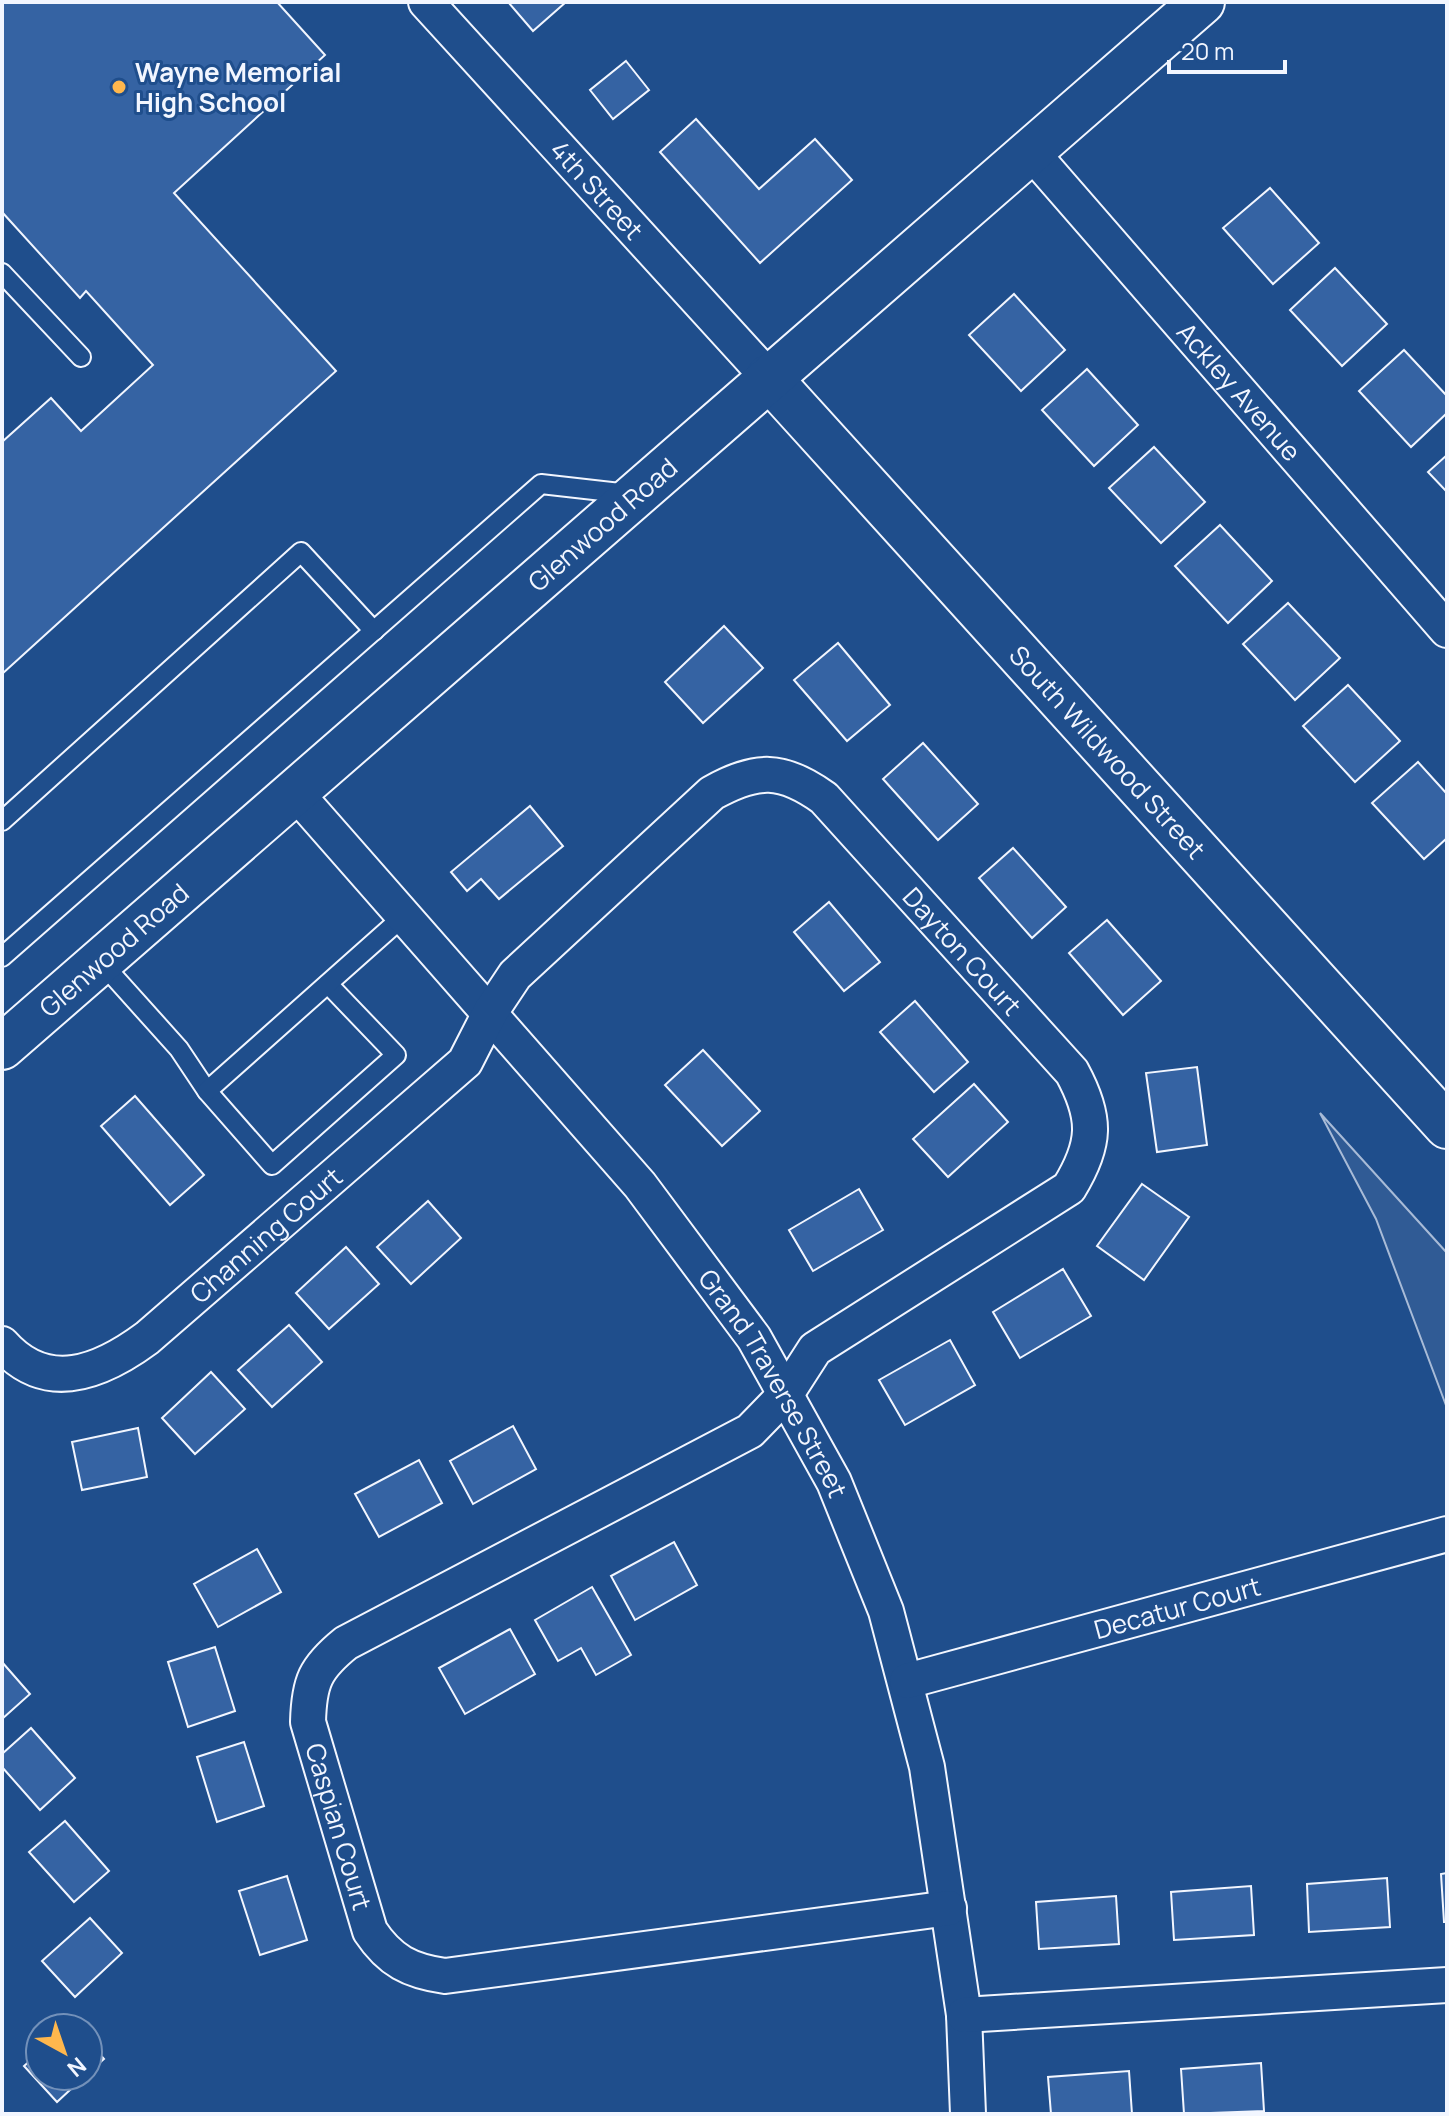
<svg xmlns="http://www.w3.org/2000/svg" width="1449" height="2116" font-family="Manrope,sans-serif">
<rect width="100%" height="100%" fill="#1f4e8c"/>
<path fill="#305b95" stroke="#a8bbd7" stroke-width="2" d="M 1320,1113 L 1447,1253 L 1447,1408 L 1376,1219 Z"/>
<g fill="#3563a3" stroke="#f2f6ff" stroke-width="2">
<path d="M 2,2 L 277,2 L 325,55 L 174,193 L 336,371 L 2,674 L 2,442 L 51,398 L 81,431 L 153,365 L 86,291 L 80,298 L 2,212 Z"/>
<path d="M 508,2 L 566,2 L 533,31 Z"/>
<path d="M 626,61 L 649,90 L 613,119 L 590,90 Z"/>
<path d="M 696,119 L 759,189 L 815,139 L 852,180 L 760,263 L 660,152 Z"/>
<path d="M 1270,188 L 1319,243 L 1273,284 L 1223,228 Z"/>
<path d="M 1335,268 L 1387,324 L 1342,366 L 1290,310 Z"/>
<path d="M 1014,294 L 1065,350 L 1021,391 L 969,335 Z"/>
<path d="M 1404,350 L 1447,396 L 1447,413 L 1411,447 L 1359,391 Z"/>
<path d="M 1087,369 L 1138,425 L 1094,466 L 1042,410 Z"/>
<path d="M 1154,447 L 1205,502 L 1161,543 L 1109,488 Z"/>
<path d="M 1447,455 L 1447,492 L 1428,472 Z"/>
<path d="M 1220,525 L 1272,581 L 1228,623 L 1175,566 Z"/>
<path d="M 1288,603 L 1340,658 L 1295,700 L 1243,644 Z"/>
<path d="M 724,626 L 763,668 L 703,723 L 665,682 Z"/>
<path d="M 838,643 L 890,705 L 847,741 L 794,680 Z"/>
<path d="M 1348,685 L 1400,741 L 1355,782 L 1303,726 Z"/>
<path d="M 923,743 L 978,804 L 938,840 L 883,779 Z"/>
<path d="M 1418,762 L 1447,794 L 1447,838 L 1424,859 L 1372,803 Z"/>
<path d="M 530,806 L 563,846 L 499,899 L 481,879 L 467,891 L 451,872 Z"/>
<path d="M 1013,848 L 1066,907 L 1032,938 L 979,878 Z"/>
<path d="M 829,902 L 880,962 L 844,991 L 794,932 Z"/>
<path d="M 1107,920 L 1161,981 L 1123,1015 L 1069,953 Z"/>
<path d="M 915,1001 L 968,1062 L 934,1092 L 880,1032 Z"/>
<path d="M 703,1050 L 760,1111 L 722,1146 L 665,1085 Z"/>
<path d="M 1197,1067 L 1207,1145 L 1157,1152 L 1146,1073 Z"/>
<path d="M 974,1084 L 1008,1122 L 948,1177 L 913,1139 Z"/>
<path d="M 135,1096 L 204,1175 L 170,1205 L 101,1126 Z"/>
<path d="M 1142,1184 L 1189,1217 L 1144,1280 L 1097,1246 Z"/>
<path d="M 859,1189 L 883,1230 L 813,1271 L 789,1230 Z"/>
<path d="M 428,1201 L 461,1238 L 411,1284 L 377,1247 Z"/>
<path d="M 346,1247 L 379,1284 L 329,1329 L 296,1293 Z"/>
<path d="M 1063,1269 L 1091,1316 L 1020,1358 L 993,1312 Z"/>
<path d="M 289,1325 L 322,1362 L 272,1407 L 238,1370 Z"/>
<path d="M 950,1340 L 975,1385 L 905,1425 L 879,1380 Z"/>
<path d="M 211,1372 L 245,1409 L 195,1454 L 162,1418 Z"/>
<path d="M 513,1426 L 536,1469 L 473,1504 L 450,1461 Z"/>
<path d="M 138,1428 L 147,1477 L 82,1490 L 72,1442 Z"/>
<path d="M 419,1460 L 442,1503 L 379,1537 L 355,1494 Z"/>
<path d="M 674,1542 L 697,1585 L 635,1620 L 611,1576 Z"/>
<path d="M 257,1549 L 281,1592 L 218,1627 L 194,1584 Z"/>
<path d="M 592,1587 L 631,1655 L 596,1675 L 581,1648 L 558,1661 L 535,1620 Z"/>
<path d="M 510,1629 L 535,1674 L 465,1714 L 439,1668 Z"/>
<path d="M 215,1647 L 235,1711 L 188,1727 L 168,1662 Z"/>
<path d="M 2,1662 L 30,1694 L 2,1719 Z"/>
<path d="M 31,1728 L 75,1778 L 40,1810 L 2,1767 L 2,1754 Z"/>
<path d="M 244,1742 L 264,1806 L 217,1822 L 197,1757 Z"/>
<path d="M 65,1821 L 109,1871 L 74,1902 L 29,1852 Z"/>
<path d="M 1447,1873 L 1447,1922 L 1444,1922 L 1441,1874 Z"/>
<path d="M 287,1876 L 307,1940 L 260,1955 L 239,1891 Z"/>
<path d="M 1387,1878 L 1390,1927 L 1309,1932 L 1307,1884 Z"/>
<path d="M 1251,1886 L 1254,1935 L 1174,1940 L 1171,1892 Z"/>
<path d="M 1116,1896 L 1119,1944 L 1039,1949 L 1036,1902 Z"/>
<path d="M 90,1918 L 122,1953 L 75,1997 L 42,1961 Z"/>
<path d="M 88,2041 L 104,2059 L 88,2073 Z"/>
<path d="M 40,2052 L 40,2076 L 85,2076 L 57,2102 L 24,2066 Z"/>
<path d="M 1261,2063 L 1264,2111 L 1184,2114 L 1181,2069 Z"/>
<path d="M 1129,2071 L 1132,2114 L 1051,2114 L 1048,2077 Z"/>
</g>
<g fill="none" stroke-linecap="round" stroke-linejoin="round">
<defs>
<g id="lane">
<path d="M 2,273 L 81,357"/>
<path d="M 2,821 L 301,552 L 374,631"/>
<path d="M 2,957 L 541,484 L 629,494"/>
<path d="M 100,961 L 179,1049 L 207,1091 L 272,1165 L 396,1055 L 328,984"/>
<path d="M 207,1091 L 405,915"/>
</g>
<g id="street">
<path id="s1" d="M 426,2 L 768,377"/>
<path id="s2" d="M 1032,153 L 1447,630"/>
<path id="s3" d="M 294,791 L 640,1185 L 754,1338 L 834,1482 L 886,1611 L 927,1767 L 964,2015 L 968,2114"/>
<path id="s4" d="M 2,1344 C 47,1395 101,1372 147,1338 L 465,1062 L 491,1011 L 515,975 L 712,793 C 757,768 782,768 824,798 L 1072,1072 C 1097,1118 1096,1144 1069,1188 L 815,1349 L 786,1394 L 750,1431 L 346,1643 C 315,1668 309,1682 308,1722 L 370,1931 C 390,1961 410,1971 445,1976 L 949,1908"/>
<path id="s5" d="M 907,1681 L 1447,1534"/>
<path d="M 964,2015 L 1447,1985"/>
</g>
<g id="secondary">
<path id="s6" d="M 768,377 L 1447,1126"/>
<path id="s7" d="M 2,1047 L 1202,2"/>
</g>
</defs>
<use href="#lane" stroke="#f2f6ff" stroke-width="22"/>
<use href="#street" stroke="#f2f6ff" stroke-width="38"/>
<use href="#secondary" stroke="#f2f6ff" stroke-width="48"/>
<use href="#lane" stroke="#1f4e8c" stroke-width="18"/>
<use href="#street" stroke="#1f4e8c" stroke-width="34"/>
<use href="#secondary" stroke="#1f4e8c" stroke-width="44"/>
</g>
<circle fill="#ffb74d" stroke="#1f4e8c" stroke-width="3" cx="119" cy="87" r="8"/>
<g text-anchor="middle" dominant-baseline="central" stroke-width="6" stroke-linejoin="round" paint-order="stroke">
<g font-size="26" font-weight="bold" fill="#f2f6ff" stroke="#1f4e8c" text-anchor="start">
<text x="135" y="72">Wayne Memorial<tspan x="135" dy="30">High School</tspan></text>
</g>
<g font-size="26" fill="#f2f6ff" stroke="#1f4e8c">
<text stroke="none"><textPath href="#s1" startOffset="254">4th Street</textPath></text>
<text stroke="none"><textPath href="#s2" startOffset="316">Ackley Avenue</textPath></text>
<text stroke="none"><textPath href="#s7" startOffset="796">Glenwood Road</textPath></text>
<text stroke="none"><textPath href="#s6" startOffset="506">South Wildwood Street</textPath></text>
<text stroke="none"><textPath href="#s7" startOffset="148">Glenwood Road</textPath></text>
<text stroke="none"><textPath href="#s4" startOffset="1280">Dayton Court</textPath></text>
<text stroke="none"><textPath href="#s4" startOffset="320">Channing Court</textPath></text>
<text stroke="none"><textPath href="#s3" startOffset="764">Grand Traverse Street</textPath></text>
<text stroke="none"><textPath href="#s5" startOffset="280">Decatur Court</textPath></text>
<text stroke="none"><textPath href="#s4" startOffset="2630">Caspian Court</textPath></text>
</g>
</g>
<rect width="1449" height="2116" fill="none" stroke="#f2f6ff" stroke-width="8"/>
<g transform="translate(64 2052) rotate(140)"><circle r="38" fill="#1f4e8c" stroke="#7391ba" stroke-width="2"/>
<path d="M0-6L14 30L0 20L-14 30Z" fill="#ffb74d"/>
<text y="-12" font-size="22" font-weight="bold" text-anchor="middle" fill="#f2f6ff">N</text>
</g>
<path d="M1169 60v12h116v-12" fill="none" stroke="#f2f6ff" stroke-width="4"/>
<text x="1181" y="60" font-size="24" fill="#f2f6ff" stroke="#1f4e8c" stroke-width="6" paint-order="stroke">20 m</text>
</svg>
